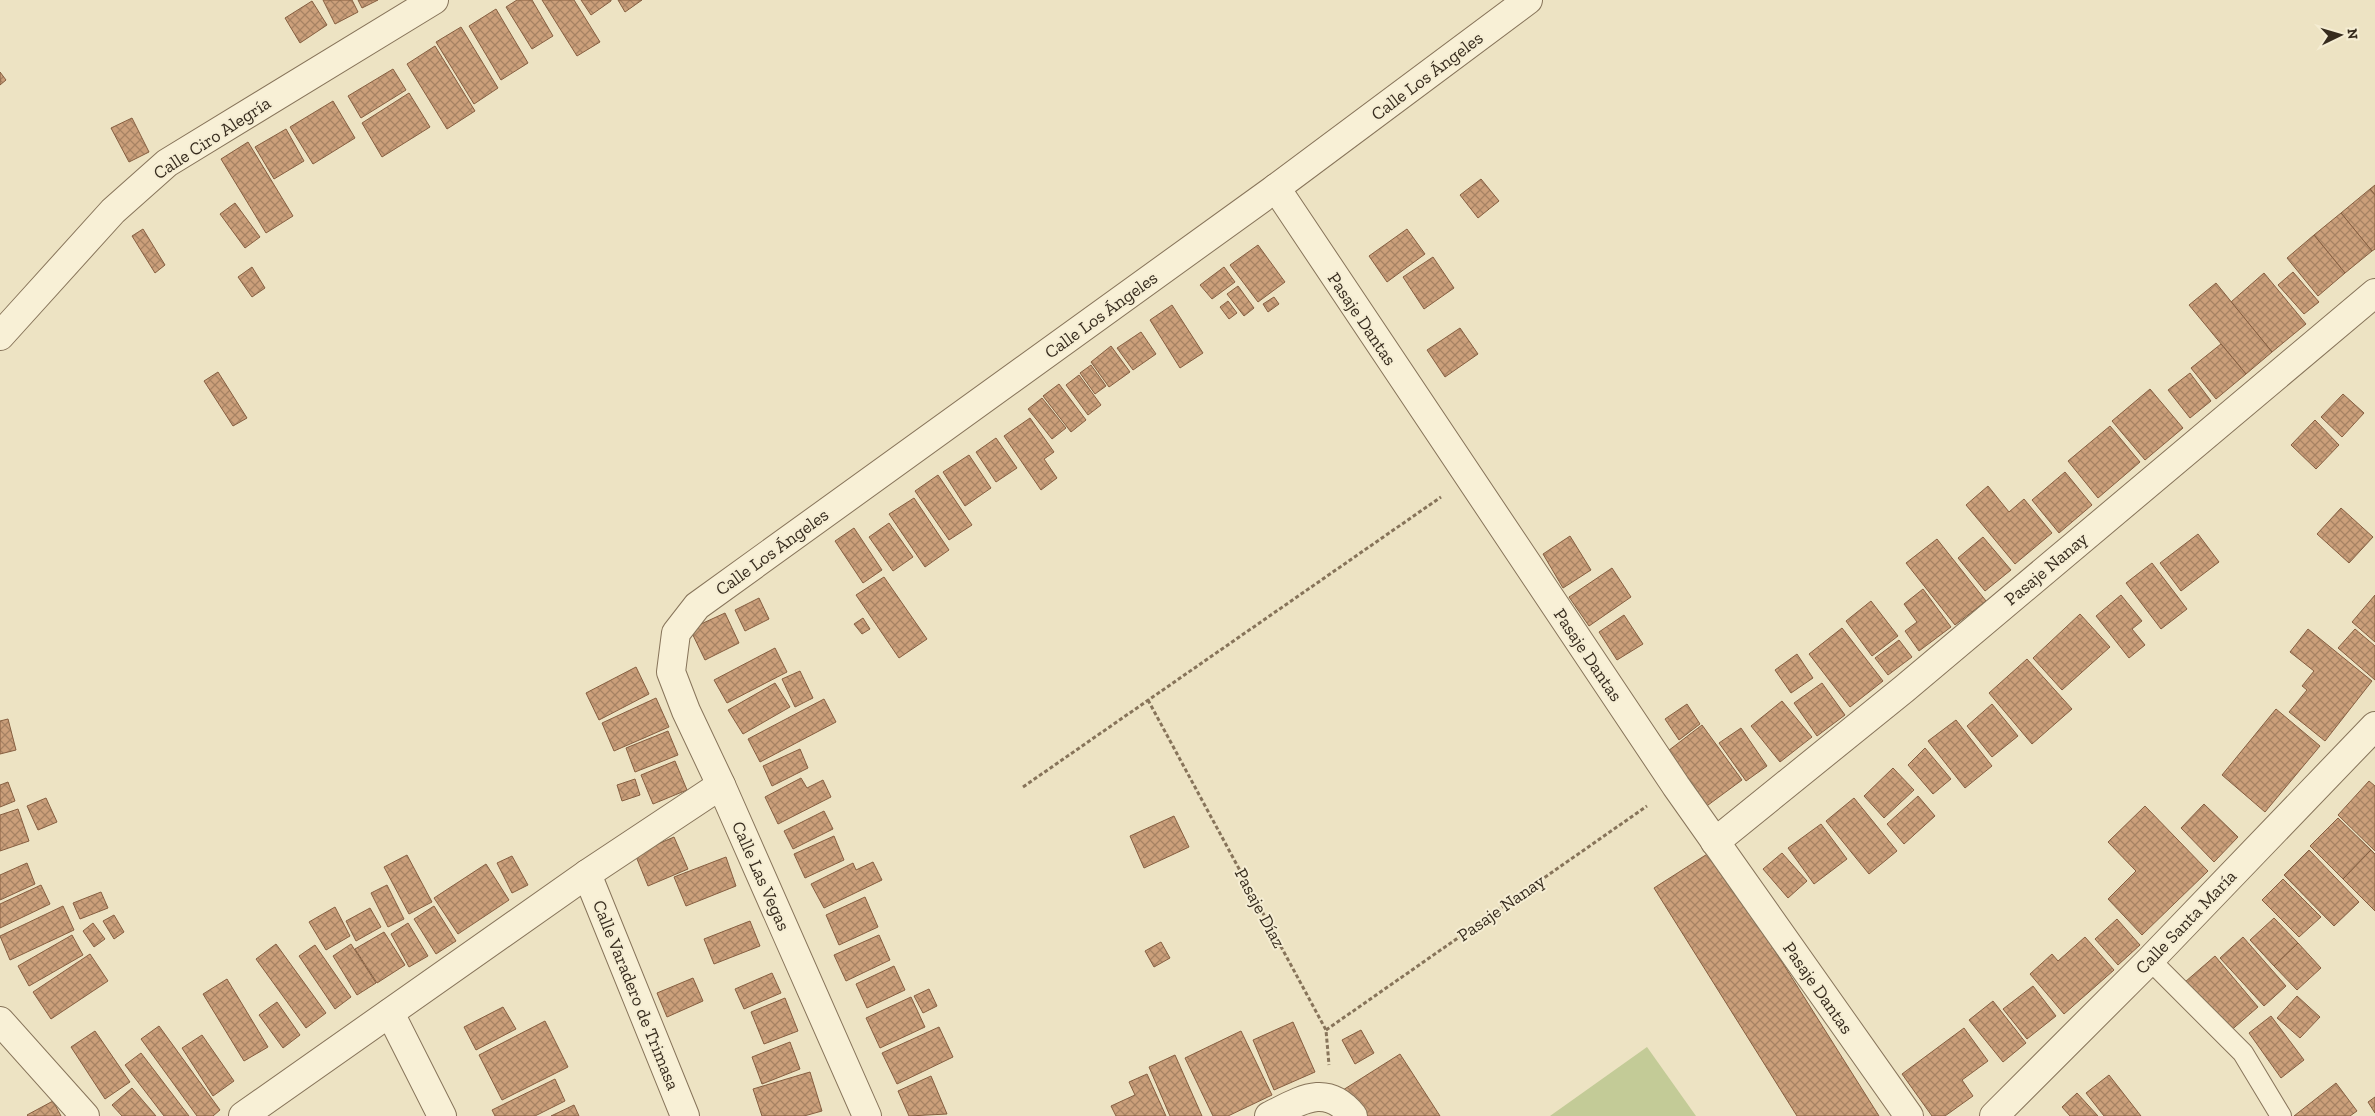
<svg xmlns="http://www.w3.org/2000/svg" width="2375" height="1116" font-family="'Zilla Slab',serif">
<defs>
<pattern id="building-cross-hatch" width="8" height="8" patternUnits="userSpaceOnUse" patternTransform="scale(1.25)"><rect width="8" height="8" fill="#cb9f7a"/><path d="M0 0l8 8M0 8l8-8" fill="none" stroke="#a68263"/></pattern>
</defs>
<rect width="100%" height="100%" fill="#ede3c3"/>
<path fill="#c3cb97" d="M 1647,1047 L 1696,1116 L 1550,1116 Z"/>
<g fill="url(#building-cross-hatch)" stroke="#865f41">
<path d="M 323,0 L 352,0 L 358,12 L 335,24 Z"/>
<path d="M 358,0 L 378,0 L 362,8 Z"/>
<path d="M 517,0 L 532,0 L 553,36 L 532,49 L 506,7 Z"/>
<path d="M 542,0 L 574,0 L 600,42 L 577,56 Z"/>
<path d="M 581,0 L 611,0 L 611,1 L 591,15 Z"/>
<path d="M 618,0 L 642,0 L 625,12 Z"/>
<path d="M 312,1 L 327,25 L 300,43 L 285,18 Z"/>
<path d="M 496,9 L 528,63 L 501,80 L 469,26 Z"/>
<path d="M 461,27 L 498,88 L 474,104 L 436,42 Z"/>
<path d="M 435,46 L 475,111 L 447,129 L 407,64 Z"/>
<path d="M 393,69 L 406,90 L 361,118 L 348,96 Z"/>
<path d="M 0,72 L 6,80 L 0,85 Z"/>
<path d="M 409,93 L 430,127 L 382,157 L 362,123 Z"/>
<path d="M 333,101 L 355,138 L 313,164 L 290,127 Z"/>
<path d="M 132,118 L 149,152 L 129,162 L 111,128 Z"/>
<path d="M 286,129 L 304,161 L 274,179 L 255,147 Z"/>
<path d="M 248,142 L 293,216 L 266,233 L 221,159 Z"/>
<path d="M 1481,179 L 1499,201 L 1478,218 L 1460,195 Z"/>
<path d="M 2375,185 L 2375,195 L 2370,189 Z"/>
<path d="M 2370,189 L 2375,195 L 2375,249 L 2372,251 L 2341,213 Z"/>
<path d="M 235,203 L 260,237 L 245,248 L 220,214 Z"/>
<path d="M 2341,213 L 2372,251 L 2345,273 L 2314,235 Z"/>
<path d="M 143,229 L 165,265 L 155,273 L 132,236 Z"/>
<path d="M 1407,229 L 1425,254 L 1387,282 L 1369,256 Z"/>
<path d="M 2314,235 L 2345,273 L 2318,296 L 2287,258 Z"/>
<path d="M 1258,245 L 1285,282 L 1258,302 L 1230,265 Z"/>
<path d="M 1433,257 L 1454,288 L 1424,309 L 1403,277 Z"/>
<path d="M 252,267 L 265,288 L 252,297 L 238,277 Z"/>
<path d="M 1224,267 L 1235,282 L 1212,299 L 1200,285 Z"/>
<path d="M 2293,272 L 2319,302 L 2304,314 L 2278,285 Z"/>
<path d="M 2264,273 L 2306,324 L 2272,352 L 2231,302 Z"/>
<path d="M 2216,283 L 2272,352 L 2246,374 L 2189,305 Z"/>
<path d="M 1238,286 L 1254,308 L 1244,316 L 1227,294 Z"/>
<path d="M 1274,297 L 1279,304 L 1268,312 L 1263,304 Z"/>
<path d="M 1228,301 L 1237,313 L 1229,319 L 1220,307 Z"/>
<path d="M 1172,305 L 1203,353 L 1180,368 L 1150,320 Z"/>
<path d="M 1460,328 L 1478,354 L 1445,377 L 1427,350 Z"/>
<path d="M 1141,332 L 1156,354 L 1133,370 L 1117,348 Z"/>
<path d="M 2221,344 L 2246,374 L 2216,399 L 2191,368 Z"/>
<path d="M 1111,346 L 1130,372 L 1109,387 L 1091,362 Z"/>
<path d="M 1091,365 L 1106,386 L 1095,394 L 1080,373 Z"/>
<path d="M 218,372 L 247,418 L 233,426 L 204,381 Z"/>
<path d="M 2190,373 L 2211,401 L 2190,418 L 2168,390 Z"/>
<path d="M 1079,375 L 1101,405 L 1088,415 L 1066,385 Z"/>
<path d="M 1059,384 L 1086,420 L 1071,432 L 1043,396 Z"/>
<path d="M 2150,389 L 2183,428 L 2145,460 L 2112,421 Z"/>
<path d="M 2343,394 L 2364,413 L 2342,437 L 2321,417 Z"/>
<path d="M 1042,398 L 1066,428 L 1052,439 L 1028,409 Z"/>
<path d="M 1030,418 L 1054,452 L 1044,459 L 1057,478 L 1041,490 L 1004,436 Z"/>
<path d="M 2315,420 L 2339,445 L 2316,469 L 2291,445 Z"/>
<path d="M 2110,426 L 2140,462 L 2098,498 L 2068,461 Z"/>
<path d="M 996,438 L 1017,468 L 996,482 L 976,452 Z"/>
<path d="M 969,455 L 991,488 L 965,506 L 943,472 Z"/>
<path d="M 2065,472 L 2092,505 L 2059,533 L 2032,500 Z"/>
<path d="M 938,475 L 972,525 L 949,540 L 915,491 Z"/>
<path d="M 1988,486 L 2009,512 L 2024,499 L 2052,533 L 2015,564 L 1966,505 Z"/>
<path d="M 914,498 L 949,550 L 925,567 L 889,514 Z"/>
<path d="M 2341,508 L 2373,537 L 2349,563 L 2317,534 Z"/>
<path d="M 889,523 L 913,557 L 893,571 L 869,537 Z"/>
<path d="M 854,528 L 882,570 L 863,583 L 835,541 Z"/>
<path d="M 2198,534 L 2219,562 L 2181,591 L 2160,563 Z"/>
<path d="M 1570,536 L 1591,570 L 1563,588 L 1543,554 Z"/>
<path d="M 1983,537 L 2011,570 L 1985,591 L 1958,558 Z"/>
<path d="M 1937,539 L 1986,601 L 1955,625 L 1906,563 Z"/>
<path d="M 2152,563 L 2187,609 L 2161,629 L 2126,583 Z"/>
<path d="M 1612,568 L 1631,597 L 1589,626 L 1569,597 Z"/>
<path d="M 884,577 L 927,639 L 899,658 L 856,595 Z"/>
<path d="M 1923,589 L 1951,627 L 1919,651 L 1905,631 L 1917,622 L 1904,604 Z"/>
<path d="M 2121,595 L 2142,621 L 2132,629 L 2145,645 L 2129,658 L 2096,616 Z"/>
<path d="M 2375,595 L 2375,642 L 2352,622 Z"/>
<path d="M 759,598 L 769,619 L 745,631 L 735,610 Z"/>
<path d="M 1871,601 L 1898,636 L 1872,656 L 1846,621 Z"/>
<path d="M 725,613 L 739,643 L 705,660 L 690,629 Z"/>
<path d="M 2080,614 L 2110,647 L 2062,690 L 2033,658 Z"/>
<path d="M 1624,615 L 1643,644 L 1617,660 L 1599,632 Z"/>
<path d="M 863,618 L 870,629 L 862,634 L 854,624 Z"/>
<path d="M 1842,628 L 1883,681 L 1850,707 L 1809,654 Z"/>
<path d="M 2308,629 L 2372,681 L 2325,741 L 2289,712 L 2307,690 L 2302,686 L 2314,671 L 2290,652 Z"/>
<path d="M 2355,629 L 2375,646 L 2375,680 L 2338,648 Z"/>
<path d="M 1899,640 L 1912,657 L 1888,675 L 1875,658 Z"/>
<path d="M 775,648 L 787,672 L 727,703 L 714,680 Z"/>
<path d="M 1797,654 L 1813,678 L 1791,693 L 1775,670 Z"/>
<path d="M 2027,659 L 2072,709 L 2032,744 L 1989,693 Z"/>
<path d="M 636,667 L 649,694 L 599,720 L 586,693 Z"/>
<path d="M 800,671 L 813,698 L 795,707 L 782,679 Z"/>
<path d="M 775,683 L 790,707 L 743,734 L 728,710 Z"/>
<path d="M 1822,683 L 1845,715 L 1817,736 L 1794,703 Z"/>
<path d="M 656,698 L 669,727 L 614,751 L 602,723 Z"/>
<path d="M 824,699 L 836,722 L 760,762 L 748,739 Z"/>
<path d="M 1782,701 L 1812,737 L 1780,762 L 1751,726 Z"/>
<path d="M 1687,704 L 1700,724 L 1679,740 L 1665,719 Z"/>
<path d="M 1992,704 L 2018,736 L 1992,757 L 1967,726 Z"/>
<path d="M 2276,709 L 2320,746 L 2265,812 L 2222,775 Z"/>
<path d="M 8,719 L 16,750 L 0,754 L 0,721 Z"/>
<path d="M 1956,720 L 1992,766 L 1965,788 L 1928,741 Z"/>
<path d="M 1702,725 L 1742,780 L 1704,808 L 1664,754 Z"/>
<path d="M 1741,728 L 1767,766 L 1746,781 L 1719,743 Z"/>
<path d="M 668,731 L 678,755 L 635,772 L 626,748 Z"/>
<path d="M 1925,748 L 1951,779 L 1933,794 L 1908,765 Z"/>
<path d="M 800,749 L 808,768 L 772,786 L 763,766 Z"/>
<path d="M 675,761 L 687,790 L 653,804 L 641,775 Z"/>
<path d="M 1893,768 L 1914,790 L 1884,818 L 1864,796 Z"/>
<path d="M 801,778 L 807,788 L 823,780 L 831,797 L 778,824 L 765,797 Z"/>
<path d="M 635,779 L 640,795 L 622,801 L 617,785 Z"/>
<path d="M 2369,781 L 2375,786 L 2375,851 L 2338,815 Z"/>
<path d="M 8,782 L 15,801 L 0,807 L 0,785 Z"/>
<path d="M 1918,796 L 1935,816 L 1904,844 L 1887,824 Z"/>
<path d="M 46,798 L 57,822 L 38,830 L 27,806 Z"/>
<path d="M 1854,798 L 1897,851 L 1869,874 L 1826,821 Z"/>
<path d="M 2204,804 L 2238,837 L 2214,862 L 2181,828 Z"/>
<path d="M 2145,806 L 2208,871 L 2142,935 L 2108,899 L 2136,871 L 2108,842 Z"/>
<path d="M 18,809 L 29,841 L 0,851 L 0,815 Z"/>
<path d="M 824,811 L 833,829 L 793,849 L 784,831 Z"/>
<path d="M 1174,816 L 1189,847 L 1144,868 L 1130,836 Z"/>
<path d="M 2338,818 L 2371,850 L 2343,879 L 2310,846 Z"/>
<path d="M 1821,824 L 1847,859 L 1814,884 L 1788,848 Z"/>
<path d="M 834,836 L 844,860 L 805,878 L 794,854 Z"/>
<path d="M 674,837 L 688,869 L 648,886 L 635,854 Z"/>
<path d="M 2309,850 L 2359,902 L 2334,926 L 2284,875 Z"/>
<path d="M 2371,850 L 2375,854 L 2375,911 L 2343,879 Z"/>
<path d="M 1712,851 L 1879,1116 L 1797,1116 L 1654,888 Z"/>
<path d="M 1782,853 L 1807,881 L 1788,898 L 1763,869 Z"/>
<path d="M 407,855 L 432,902 L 409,914 L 384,867 Z"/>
<path d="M 512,856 L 528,885 L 512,893 L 497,863 Z"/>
<path d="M 726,857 L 736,886 L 686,906 L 674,877 Z"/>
<path d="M 873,862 L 882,880 L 824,908 L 811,884 L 853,863 L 856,870 Z"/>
<path d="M 27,863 L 35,884 L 0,900 L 0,875 Z"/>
<path d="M 486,864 L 509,900 L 458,934 L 434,898 Z"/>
<path d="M 2283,879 L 2321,917 L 2299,937 L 2262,900 Z"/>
<path d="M 41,885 L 50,904 L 0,928 L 0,904 Z"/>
<path d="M 387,885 L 404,919 L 388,927 L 371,893 Z"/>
<path d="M 101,892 L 108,908 L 80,919 L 73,903 Z"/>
<path d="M 865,897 L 878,927 L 839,945 L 826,915 Z"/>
<path d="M 63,906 L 74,930 L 10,960 L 0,936 Z"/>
<path d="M 434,906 L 456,941 L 436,954 L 414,919 Z"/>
<path d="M 335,907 L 350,936 L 326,950 L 309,922 Z"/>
<path d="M 370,908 L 381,927 L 356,941 L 346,921 Z"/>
<path d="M 114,915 L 124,932 L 114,939 L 103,921 Z"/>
<path d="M 2274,918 L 2298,943 L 2274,966 L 2250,940 Z"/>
<path d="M 2117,919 L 2140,945 L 2118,965 L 2095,939 Z"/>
<path d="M 750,921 L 760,946 L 714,964 L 704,939 Z"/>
<path d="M 93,923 L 105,939 L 94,947 L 83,931 Z"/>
<path d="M 408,923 L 428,956 L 409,967 L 391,934 Z"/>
<path d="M 384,932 L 405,965 L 377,983 L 355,949 Z"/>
<path d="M 72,935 L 83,955 L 29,986 L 18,966 Z"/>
<path d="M 879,935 L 890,960 L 846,981 L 834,955 Z"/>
<path d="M 2085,937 L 2114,970 L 2064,1014 L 2030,974 L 2052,954 L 2058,961 Z"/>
<path d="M 2243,937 L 2286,986 L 2264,1006 L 2220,958 Z"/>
<path d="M 1161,942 L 1170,958 L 1154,967 L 1145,951 Z"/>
<path d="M 2298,943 L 2321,968 L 2297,990 L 2274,966 Z"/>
<path d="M 276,944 L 326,1013 L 306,1028 L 256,959 Z"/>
<path d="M 351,944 L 376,983 L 357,995 L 333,956 Z"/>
<path d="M 315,945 L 351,997 L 335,1009 L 299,956 Z"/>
<path d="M 90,954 L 108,981 L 51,1019 L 33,992 Z"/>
<path d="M 2215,956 L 2258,1007 L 2228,1033 L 2185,982 Z"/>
<path d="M 894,966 L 905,990 L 867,1008 L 856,984 Z"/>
<path d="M 772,973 L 781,993 L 744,1009 L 735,989 Z"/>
<path d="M 693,978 L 703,1001 L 667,1017 L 657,993 Z"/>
<path d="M 227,979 L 268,1047 L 244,1061 L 203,994 Z"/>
<path d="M 2033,986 L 2056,1016 L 2027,1039 L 2003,1009 Z"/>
<path d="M 929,989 L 937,1006 L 923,1013 L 914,996 Z"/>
<path d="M 2297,996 L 2320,1017 L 2300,1038 L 2277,1018 Z"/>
<path d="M 911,997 L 925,1027 L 880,1048 L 866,1018 Z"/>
<path d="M 785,998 L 798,1031 L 764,1044 L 751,1012 Z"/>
<path d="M 1993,1001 L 2026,1043 L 2003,1062 L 1969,1020 Z"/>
<path d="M 277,1002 L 300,1035 L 283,1048 L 259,1015 Z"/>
<path d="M 503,1007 L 516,1029 L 476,1050 L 464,1027 Z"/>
<path d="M 2271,1016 L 2304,1060 L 2281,1078 L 2249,1033 Z"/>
<path d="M 545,1021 L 568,1067 L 502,1100 L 479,1055 Z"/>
<path d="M 1293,1022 L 1315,1072 L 1274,1090 L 1253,1040 Z"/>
<path d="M 159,1026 L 220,1110 L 213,1116 L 197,1116 L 141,1039 Z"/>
<path d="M 939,1027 L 953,1057 L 897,1084 L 882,1053 Z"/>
<path d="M 1964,1028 L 1988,1061 L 1962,1080 L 1973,1096 L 1945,1116 L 1932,1116 L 1902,1074 Z"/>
<path d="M 1361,1030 L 1374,1053 L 1355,1064 L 1342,1040 Z"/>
<path d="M 95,1031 L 130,1082 L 105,1099 L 71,1047 Z"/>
<path d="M 1241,1031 L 1272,1095 L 1228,1116 L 1213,1116 L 1185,1058 Z"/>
<path d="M 202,1035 L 234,1081 L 213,1096 L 182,1048 Z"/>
<path d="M 790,1042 L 800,1069 L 762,1084 L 752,1057 Z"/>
<path d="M 141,1053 L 189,1116 L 164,1116 L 125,1065 Z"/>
<path d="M 1400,1054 L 1440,1116 L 1359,1116 L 1343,1090 Z"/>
<path d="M 1175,1055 L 1202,1116 L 1170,1116 L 1149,1067 Z"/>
<path d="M 810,1072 L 822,1111 L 804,1116 L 762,1116 L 753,1089 Z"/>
<path d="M 1147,1074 L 1166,1116 L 1116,1116 L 1111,1106 L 1135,1095 L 1129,1082 Z"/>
<path d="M 2109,1075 L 2141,1116 L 2104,1116 L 2086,1093 Z"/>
<path d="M 931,1076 L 947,1114 L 909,1116 L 898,1091 Z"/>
<path d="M 555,1079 L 565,1101 L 535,1116 L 495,1116 L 492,1110 Z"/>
<path d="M 2336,1083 L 2357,1111 L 2350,1116 L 2294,1116 Z"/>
<path d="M 132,1088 L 156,1116 L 122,1116 L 112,1105 Z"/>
<path d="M 2077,1093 L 2098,1116 L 2070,1116 L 2062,1107 Z"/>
<path d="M 2375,1097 L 2375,1113 L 2368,1102 Z"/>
<path d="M 53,1101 L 61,1116 L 28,1116 L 27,1115 Z"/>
<path d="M 574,1105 L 579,1116 L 551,1116 Z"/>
</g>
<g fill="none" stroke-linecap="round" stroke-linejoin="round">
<defs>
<path id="lane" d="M 2150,960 L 2243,1053 L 2281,1116"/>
<g id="street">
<path d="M 1276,188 L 1676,786 L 1909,1116"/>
<path d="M 0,336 L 113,211 L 167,163 L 434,0"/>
<path d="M 1715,842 L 1904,689 L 2375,293"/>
<path d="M 587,874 L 685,1116"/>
<path d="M 390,1013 L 442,1116"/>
<path d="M 0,1021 L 85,1116"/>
<path d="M 243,1116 L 587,874 L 721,785"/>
<path d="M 867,1116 L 721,785 L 686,711 L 671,672 L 676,633 L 697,606 L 1276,188 L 1528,0"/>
<path d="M 1269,1116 C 1300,1101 1326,1082 1353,1116"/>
<path d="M 1994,1116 L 2150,960 L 2375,726"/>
</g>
</defs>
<use href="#lane" stroke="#87745a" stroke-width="22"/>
<use href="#street" stroke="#87745a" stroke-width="30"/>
<g stroke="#87745a" stroke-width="3" stroke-dasharray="4 2.5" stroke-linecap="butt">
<path d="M 1148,700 L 1326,1030 L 1329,1065"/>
<path d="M 1023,787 L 1441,497"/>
<path d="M 1326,1030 L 1647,806"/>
</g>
<use href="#lane" stroke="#f8f0d6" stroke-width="20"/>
<use href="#street" stroke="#f8f0d6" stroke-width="28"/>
</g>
<g text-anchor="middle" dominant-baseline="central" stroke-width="4" stroke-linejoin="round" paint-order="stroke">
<g font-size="18" fill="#372c1e" stroke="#f5edd3">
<text transform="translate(1427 76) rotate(-37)">Calle Los Ángeles</text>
<text transform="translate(212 138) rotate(-33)">Calle Ciro Alegría</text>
<text transform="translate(1101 315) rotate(-36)">Calle Los Ángeles</text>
<text transform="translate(1362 319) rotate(56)">Pasaje Dantas</text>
<text transform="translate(772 552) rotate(-36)">Calle Los Ángeles</text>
<text transform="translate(2046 569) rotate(-40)">Pasaje Nanay</text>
<text transform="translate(1588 655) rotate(56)">Pasaje Dantas</text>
<text transform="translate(761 876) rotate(66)">Calle Las Vegas</text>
<text transform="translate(1260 908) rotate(62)">Pasaje Díaz</text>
<text transform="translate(1501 908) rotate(-35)">Pasaje Nanay</text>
<text transform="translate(2186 922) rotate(-46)">Calle Santa María</text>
<text transform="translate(1818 988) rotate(55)">Pasaje Dantas</text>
<text transform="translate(636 995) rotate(68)">Calle Varadero de Trimasa</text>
</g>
</g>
<g transform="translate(2340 35) rotate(85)" stroke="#f5edd3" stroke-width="4" paint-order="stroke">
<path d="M0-4L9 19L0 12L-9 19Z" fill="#372c1e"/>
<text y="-8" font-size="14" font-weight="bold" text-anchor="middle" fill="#372c1e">N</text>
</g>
</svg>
